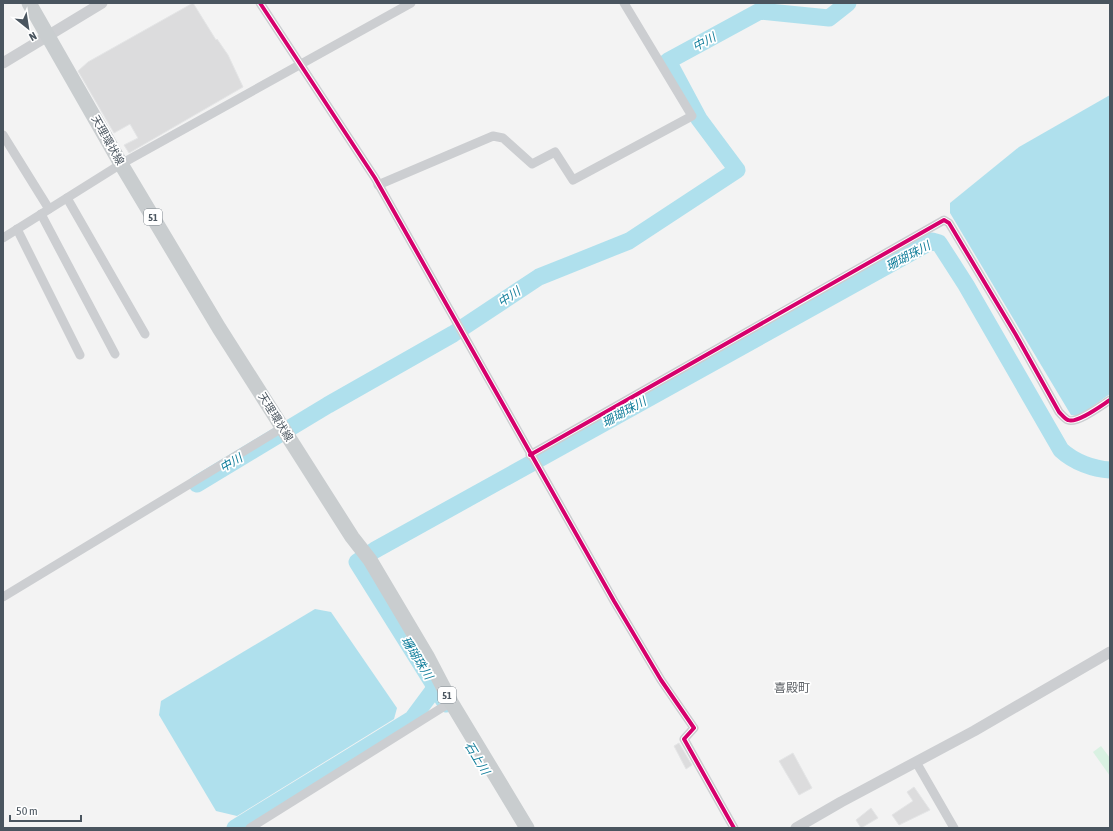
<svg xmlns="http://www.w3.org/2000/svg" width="1113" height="831" font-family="'Asap Condensed','Noto Sans JP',sans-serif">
<rect width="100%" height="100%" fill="#f3f3f3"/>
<path fill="#d9f1e2" d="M 1101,746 L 1110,758 L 1110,776 L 1093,752 Z"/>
<g fill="#afe0ed">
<path d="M 1110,95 L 1110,394 L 1079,416 L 1071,415 L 950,213 L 950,203 L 1019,147 Z"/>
<path d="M 315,609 L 331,612 L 397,708 L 394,719 L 237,816 L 216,811 L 159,715 L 161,701 Z"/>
</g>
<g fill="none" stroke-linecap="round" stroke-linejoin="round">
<g stroke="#afe0ed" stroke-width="17">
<path d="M 197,484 L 328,405 L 453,334 L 539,277 L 629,241 L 737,170 L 699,119 L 668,61 L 760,11 L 829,18 L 848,3"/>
<path d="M 446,704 L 357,562 L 375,550 L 932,241 L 939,243 L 966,285 L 1061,450 C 1074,462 1093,469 1110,470"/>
<path d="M 235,828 L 412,719 L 435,688"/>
</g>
</g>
<g fill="#dcdcdd" stroke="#e4e5e6">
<path d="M 193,3 L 216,40 L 217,39 L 228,55 L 243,87 L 129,153 L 124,145 L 138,138 L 130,124 L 114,133 L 78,71 L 88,62 Z"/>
<path d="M 679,743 L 692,765 L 686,769 L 674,746 Z"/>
<path d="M 793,753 L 812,788 L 799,795 L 779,761 Z"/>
<path d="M 914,787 L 930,810 L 899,825 L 892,815 L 913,801 L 907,792 Z"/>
<path d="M 871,808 L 878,818 L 861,828 L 856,820 Z"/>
</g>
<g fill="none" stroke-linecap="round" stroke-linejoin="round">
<g stroke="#ccced1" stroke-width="9">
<path d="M 260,3 L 375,178 L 614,601 L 661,680 L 694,728 L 684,739 L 734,828"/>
<path d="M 3,135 L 49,209"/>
<path d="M 378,185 L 493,136 L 503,138 L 532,164 L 555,152 L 573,180 L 692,116 L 624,3"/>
<path d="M 67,198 L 145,334"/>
<path d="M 41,214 L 115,354"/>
<path d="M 17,229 L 80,355"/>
<path d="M 3,238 L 121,164 L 411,3"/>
<path d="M 530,455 L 944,220 L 949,223 L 1016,335 L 1059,412 C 1062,415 1065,419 1068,420 C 1077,424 1102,405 1110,400"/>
<path d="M 3,597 L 282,428"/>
<path d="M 916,762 L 954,828"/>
<path d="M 250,828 L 451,702"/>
</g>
<g stroke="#ccced1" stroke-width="11">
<path d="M 3,63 L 102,3"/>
<path d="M 796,828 L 841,802 L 974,731 L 1110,652"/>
</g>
<path stroke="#c9cdcf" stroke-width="15" d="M 29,3 L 121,164 L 219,328 L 352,537 L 370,560 L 427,656 L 451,702 L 527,828"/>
<defs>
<g id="cycleway">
<path d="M 260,3 L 375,178 L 614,601 L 661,680 L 694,728 L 684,739 L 734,828"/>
<path d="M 530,455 L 944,220 L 949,223 L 1016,335 L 1059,412 C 1062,415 1065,419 1068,420 C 1077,424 1102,405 1110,400"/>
</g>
</defs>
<use href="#cycleway" stroke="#fff" stroke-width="6"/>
<use href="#cycleway" stroke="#d6006c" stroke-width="4"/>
</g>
<g text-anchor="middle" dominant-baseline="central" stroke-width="3.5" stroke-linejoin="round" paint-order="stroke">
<g fill="#fff" stroke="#80888f" stroke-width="1">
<rect x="144" y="209" width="18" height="16" rx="3"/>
<rect x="438" y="687" width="18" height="16" rx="3"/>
</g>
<g font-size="10" font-weight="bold" fill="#4a555f">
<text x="153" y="217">51</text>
<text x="447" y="695">51</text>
</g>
<g font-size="11" fill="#4a555f" stroke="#fff">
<text transform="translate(108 140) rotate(61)">天理環状線</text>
<text transform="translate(276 417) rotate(58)">天理環状線</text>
</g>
<g font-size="12" font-style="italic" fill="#127e9b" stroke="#fff">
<text transform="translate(704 42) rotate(-28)">中川</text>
<text transform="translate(908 256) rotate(-28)">珊瑚珠川</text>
<text transform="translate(509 297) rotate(-34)">中川</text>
<text transform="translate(624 412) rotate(-29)">珊瑚珠川</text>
<text transform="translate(231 463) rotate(-31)">中川</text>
<text transform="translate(417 658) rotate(58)">珊瑚珠川</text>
<text transform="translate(477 758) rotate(59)">石上川</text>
</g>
<g font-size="12" fill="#5e6267" stroke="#fff">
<text x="792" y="688">喜殿町</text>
</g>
</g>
<rect width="1113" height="831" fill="none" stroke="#4a555f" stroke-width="8"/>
<g transform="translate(28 28) rotate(150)" stroke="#ffffff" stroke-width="3" paint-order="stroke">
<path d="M0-3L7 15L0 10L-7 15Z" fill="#4a555f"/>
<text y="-6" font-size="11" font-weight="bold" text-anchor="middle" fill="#4a555f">N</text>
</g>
<path d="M10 815v6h71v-6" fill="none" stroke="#4a555f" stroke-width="2"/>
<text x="16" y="815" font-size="12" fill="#4a555f" stroke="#ffffff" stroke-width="3" paint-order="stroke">50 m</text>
</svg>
